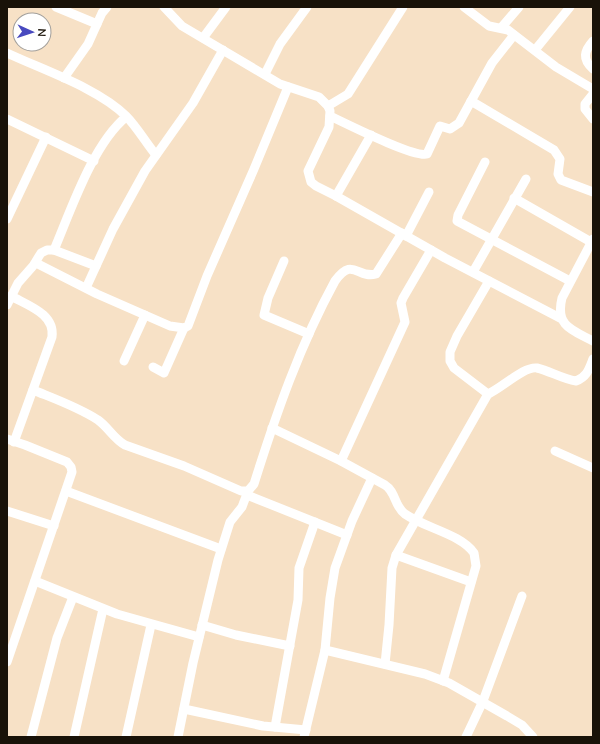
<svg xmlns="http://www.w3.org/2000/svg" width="600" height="744" font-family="Mulish,sans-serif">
<rect width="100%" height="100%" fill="#f7e1c6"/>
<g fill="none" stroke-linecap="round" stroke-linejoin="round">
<g stroke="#fff" stroke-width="9">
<path d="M 56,7 L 97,24"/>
<path d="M 164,7 L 182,26 L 280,84 L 319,97 L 328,106 L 330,111 L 329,127 L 308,171 L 311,182 L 316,186 L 336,196 L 445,258 L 560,318"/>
<path d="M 464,7 L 489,26 L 508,30 L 556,67 L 593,89"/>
<path d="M 501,28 L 519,7"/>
<path d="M 203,38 L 226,7"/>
<path d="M 593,41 C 584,51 582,59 593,69"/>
<path d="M 535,50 L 570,7"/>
<path d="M 7,53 C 43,70 98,88 126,116 C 137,127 146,143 156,155"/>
<path d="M 265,74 L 280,44 L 307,7"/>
<path d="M 64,78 L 88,44 L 102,13 L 107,7"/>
<path d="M 593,94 L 585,104 L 585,109 L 593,119"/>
<path d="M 471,101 L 554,150 L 560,159 L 558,174 L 561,180 L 593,192"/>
<path d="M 328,106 L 348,94 L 403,7"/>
<path d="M 330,116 C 345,123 414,158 427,154 L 440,126 L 450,129 L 459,123 L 492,63 L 514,35"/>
<path d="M 7,119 L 94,161"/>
<path d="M 485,162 L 458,215 L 457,221 L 570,281"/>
<path d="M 336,196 L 371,135"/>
<path d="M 514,198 L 591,242"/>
<path d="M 7,219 L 46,137"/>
<path d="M 406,236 L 429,192"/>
<path d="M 593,239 L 562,298 C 555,326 572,330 593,341"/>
<path d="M 54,250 C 71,210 93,144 126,117"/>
<path d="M 284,261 L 268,298 L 264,315 L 309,334"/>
<path d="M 36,263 L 97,294 L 170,326 L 184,328 L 188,326 L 207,276 L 254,169 L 288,87"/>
<path d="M 473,272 L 526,179"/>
<path d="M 489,281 L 457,336 L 450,352 L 450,361 L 454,368 L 488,394 C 502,388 524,366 537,368 C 550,371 562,379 576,381 C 587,377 589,369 593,359"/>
<path d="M 86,288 L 113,229 L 145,171 L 193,103 L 223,50"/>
<path d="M 11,296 C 29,306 55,314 52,337 L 14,442"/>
<path d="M 7,305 L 18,283 L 33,266 L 41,253 L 47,250 L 54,250 L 96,266"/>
<path d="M 124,361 L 145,315"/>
<path d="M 153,367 L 164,373 L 184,328"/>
<path d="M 33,390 C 55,399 78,407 98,420 C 108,427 114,439 125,445 L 184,466 L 241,491 L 248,491 L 254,484 C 276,414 300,345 335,281 C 353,256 357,279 376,274 L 402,233"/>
<path d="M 272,428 L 341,461 L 385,485 C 396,492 394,506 405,514 C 425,528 461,534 474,553 L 476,566 L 443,681"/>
<path d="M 7,439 L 25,445 L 67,462 L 71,467 L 72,472 L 7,662"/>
<path d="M 555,451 L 593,468"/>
<path d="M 341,461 L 405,322 L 401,303 L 403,298 L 431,250"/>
<path d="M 66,491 L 221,549"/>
<path d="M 247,495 L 347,535"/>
<path d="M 7,511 L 54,526"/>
<path d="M 396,555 L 471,582"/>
<path d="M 35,581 L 117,614 L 199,637"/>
<path d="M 202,625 L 236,635 L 290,646"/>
<path d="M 325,650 L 425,674 L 449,683 L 507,716 L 522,725 L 533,737"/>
<path d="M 385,664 L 389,625 L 392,568 L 396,555 L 488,394"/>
<path d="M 184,709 L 263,726 L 306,730"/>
<path d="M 275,727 L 298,600 L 299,568 L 315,522"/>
<path d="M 31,737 L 57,638 L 73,597"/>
<path d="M 74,737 L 103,609"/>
<path d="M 126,737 L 151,625"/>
<path d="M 178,737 L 193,663 L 218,560 L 230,522 L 242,507 L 248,491"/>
<path d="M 304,737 L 325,650 L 330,598 L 335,568 L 352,521 L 372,478"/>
<path d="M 466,737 L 483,701 L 522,596"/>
</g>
</g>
<rect width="600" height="744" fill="none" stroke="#191208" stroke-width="16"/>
<g transform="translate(32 32) rotate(93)"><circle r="19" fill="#ffffff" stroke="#a3a09c"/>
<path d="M0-3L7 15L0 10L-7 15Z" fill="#4849bf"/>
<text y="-6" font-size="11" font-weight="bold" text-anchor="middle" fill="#191208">N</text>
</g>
</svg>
